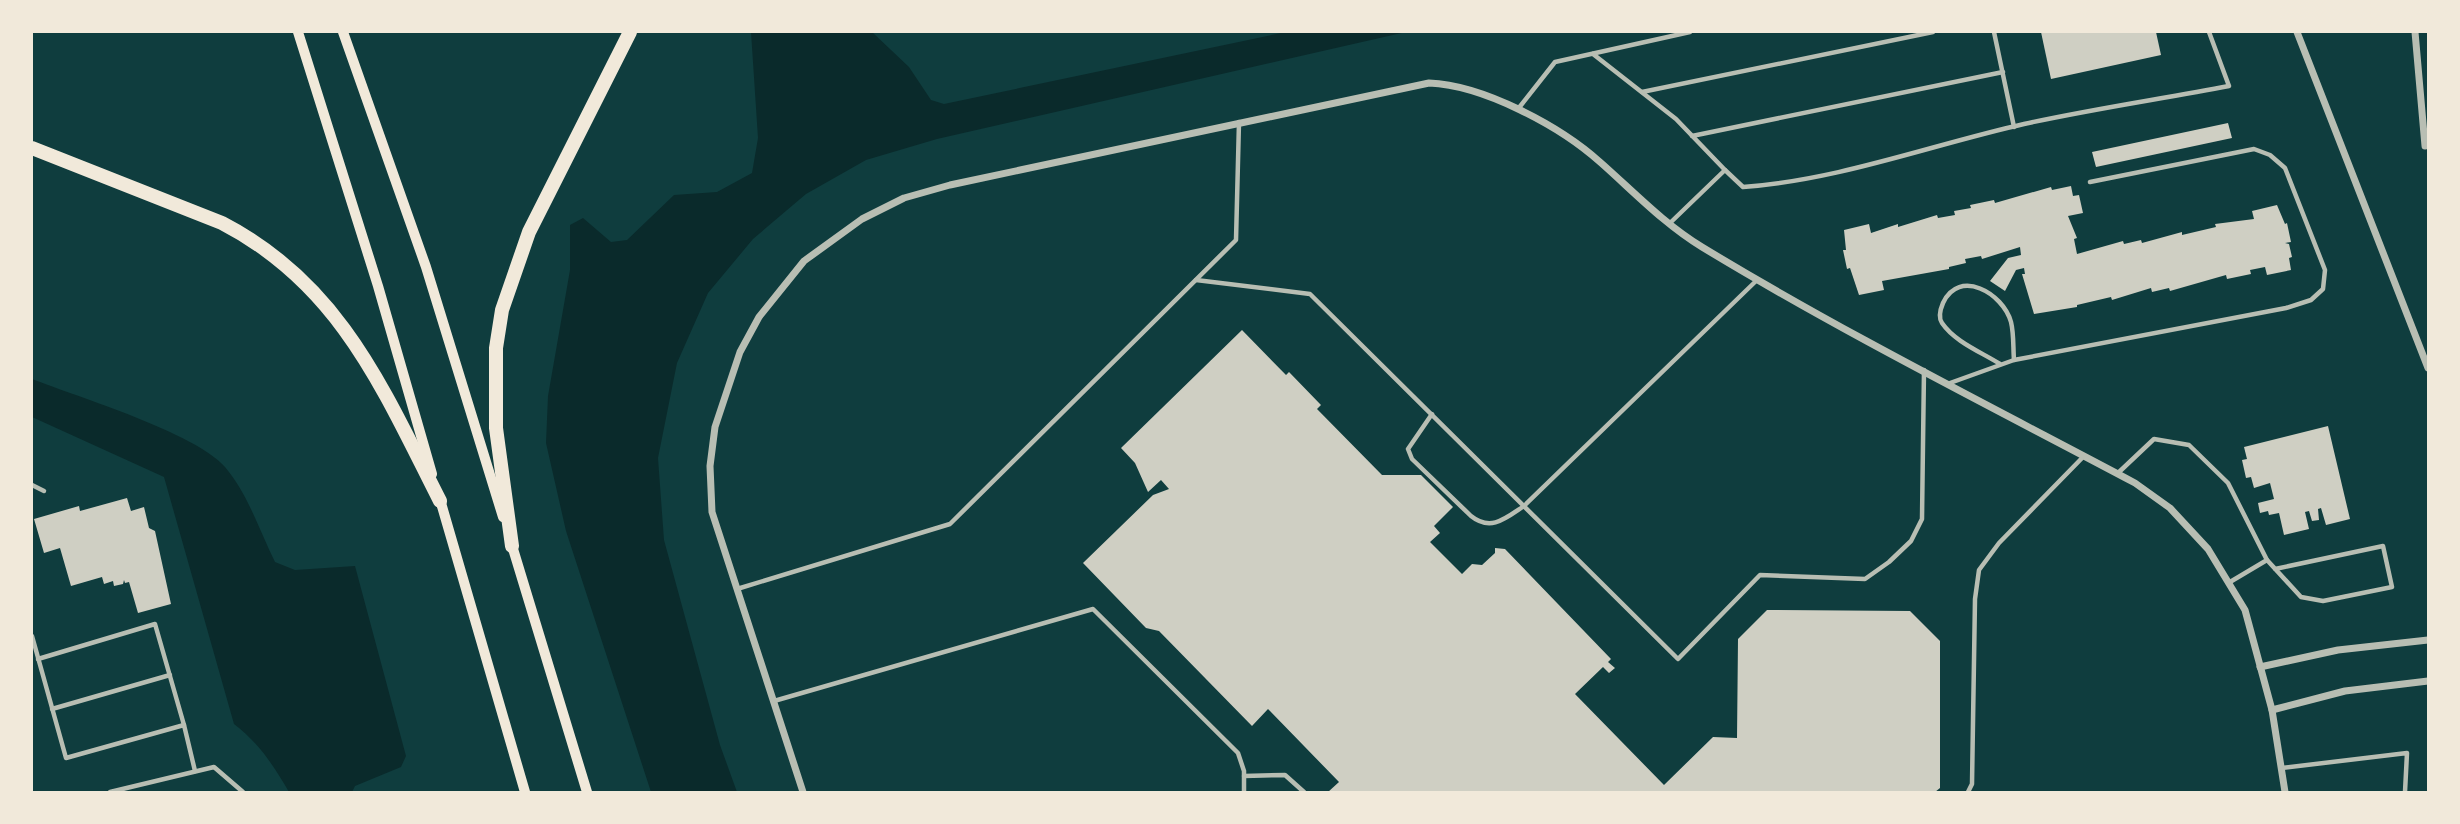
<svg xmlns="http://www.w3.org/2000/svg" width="2460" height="824" font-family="'Roboto Condensed',sans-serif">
<rect width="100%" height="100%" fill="#0f3d3e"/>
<g fill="#0a2a2b">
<path d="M 751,32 L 872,32 L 909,67 L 931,100 L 944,104 L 1286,32 L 1406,32 L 937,139 L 866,160 L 806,194 L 753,239 L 708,293 L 677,363 L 658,458 L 664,540 L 720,745 L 737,792 L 651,792 L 566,531 L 546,443 L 548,396 L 570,270 L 570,225 L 583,218 L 611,242 L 627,240 L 674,195 L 717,192 L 752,173 L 758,138 Z"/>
<path d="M 32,379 C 78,397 196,433 225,467 C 248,494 259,530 275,562 L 295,570 L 355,566 L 406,756 L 401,767 L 355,786 L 352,792 L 289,792 C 274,766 258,742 234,724 L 164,477 L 32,417 Z"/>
</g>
<g fill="#cfcfc3">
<path d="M 2041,32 L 2156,32 L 2161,55 L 2051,79 Z"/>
<path d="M 2228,123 L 2232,138 L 2096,167 L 2092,152 Z"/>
<path d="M 2071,186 L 2073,196 L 2079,195 L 2083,213 L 2068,216 L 2077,238 L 2074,239 L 2077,254 L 2123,241 L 2124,244 L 2141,240 L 2142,243 L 2182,232 L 2182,235 L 2216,227 L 2215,224 L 2254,219 L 2252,211 L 2277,205 L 2285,224 L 2287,223 L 2291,242 L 2285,243 L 2289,244 L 2292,257 L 2289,258 L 2291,270 L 2267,275 L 2265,267 L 2250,270 L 2251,274 L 2227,279 L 2226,275 L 2170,291 L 2169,288 L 2152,292 L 2151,288 L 2112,300 L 2111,297 L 2077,305 L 2077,307 L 2034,314 L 2022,274 L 2025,274 L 2024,268 L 2016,270 L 2005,291 L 1990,281 L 2008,258 L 2021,255 L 2020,247 L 1982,259 L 1981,256 L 1965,259 L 1966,263 L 1949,267 L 1949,269 L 1882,281 L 1884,290 L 1859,295 L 1850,268 L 1847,269 L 1843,250 L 1846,250 L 1844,230 L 1869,224 L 1871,233 L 1898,224 L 1898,227 L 1937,215 L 1938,218 L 1955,215 L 1954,211 L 1971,208 L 1970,205 L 1994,200 L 1995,203 L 2051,187 L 2052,190 Z"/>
<path d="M 1242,330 L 1286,375 L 1289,372 L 1321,405 L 1317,409 L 1382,475 L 1421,475 L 1453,507 L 1434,526 L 1440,533 L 1430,542 L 1462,574 L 1472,564 L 1482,565 L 1495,553 L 1495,548 L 1505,549 L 1611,659 L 1608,662 L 1615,668 L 1609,673 L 1603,667 L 1575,694 L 1664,785 L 1713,737 L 1737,738 L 1738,639 L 1767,610 L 1910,611 L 1940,641 L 1940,788 L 1935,792 L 1328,792 L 1339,782 L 1268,709 L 1252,726 L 1159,631 L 1146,628 L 1083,563 L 1153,495 L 1169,489 L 1161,480 L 1148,492 L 1135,463 L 1121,448 Z"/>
<path d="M 2328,426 L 2350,519 L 2326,525 L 2321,508 L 2318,509 L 2319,520 L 2312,521 L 2309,511 L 2305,512 L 2309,529 L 2284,535 L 2279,513 L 2269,515 L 2268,511 L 2260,513 L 2258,503 L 2274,499 L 2270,483 L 2254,488 L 2251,477 L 2246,478 L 2242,460 L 2247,459 L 2244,447 Z"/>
<path d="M 127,498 L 131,511 L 144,507 L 149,528 L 155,531 L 171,604 L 138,613 L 129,582 L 125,583 L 124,580 L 123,584 L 114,586 L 113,581 L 104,584 L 102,577 L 71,586 L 60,548 L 44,553 L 34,519 L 79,506 L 80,511 Z"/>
</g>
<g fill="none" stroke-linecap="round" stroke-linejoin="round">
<g stroke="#b8beb3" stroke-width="4.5">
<path d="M 1994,32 L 2014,127"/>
<path d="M 1593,54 L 1676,119 L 1725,170"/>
<path d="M 1642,92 L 1933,32"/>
<path d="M 1518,109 L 1555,62 L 1690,32"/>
<path d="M 1692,136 L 2003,72"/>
<path d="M 1670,223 L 1725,170 L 1743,187 C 1839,180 1931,145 2024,124 C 2092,109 2161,99 2229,86 L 2209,32"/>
<path d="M 1196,280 L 1310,294 L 1678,659 L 1760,575 L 1865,579 L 1889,562 L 1911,541 L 1922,519 L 1924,370"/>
<path d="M 2000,364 C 1981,352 1955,342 1942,323 C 1938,317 1940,310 1943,303 C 1959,268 2003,293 2011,322 C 2014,334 2013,348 2014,360"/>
<path d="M 1950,383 L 2014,360 L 2286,308 L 2311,300 L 2323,289 L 2325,270 L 2285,168 L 2270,155 L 2254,149 L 2090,182"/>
<path d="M 1432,414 L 1408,449 L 1412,459 L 1471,516 C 1491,532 1506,518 1524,506 L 1757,280"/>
<path d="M 2118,473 L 2154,439 L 2189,445 L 2228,483 L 2267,560 L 2230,582"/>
<path d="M 32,485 L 44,491"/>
<path d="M 2267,560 L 2301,597 L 2323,601 L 2392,587 L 2383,546 L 2275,569"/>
<path d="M 737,589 L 950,524 L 1236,240 L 1239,122"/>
<path d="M 32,636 L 66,758 L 184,725 L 195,771"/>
<path d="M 38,659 L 155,624 L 184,725"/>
<path d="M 774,701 L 1093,609 L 1238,753 L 1244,771 L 1244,792"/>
<path d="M 52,709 L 170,675"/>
<path d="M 2282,768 L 2407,753 L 2405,792"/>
<path d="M 1244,776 L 1285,775 L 1304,792"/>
<path d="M 110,792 L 214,767 L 243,792"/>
<path d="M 1968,792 L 1972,784 L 1975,599 L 1979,570 L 1999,543 L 2084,456"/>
</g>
<g stroke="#b8beb3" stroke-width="7">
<path d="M 2297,32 L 2428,368"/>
<path d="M 2415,32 L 2425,146"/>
<path d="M 2260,667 L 2338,650 L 2428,640"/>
<path d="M 2272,710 L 2345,691 L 2428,681"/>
<path d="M 803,792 L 712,512 L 710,466 L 715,427 L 740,352 L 759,317 L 804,261 L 862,219 L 904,198 L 950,185 L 1429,83 C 1483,85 1560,126 1600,162 C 1633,191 1664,224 1702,247 C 1842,332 1990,406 2135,483 L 2170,508 L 2208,549 L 2245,610 L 2272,710 L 2285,792"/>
</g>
<g stroke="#f1e9da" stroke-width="10">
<path d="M 298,32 L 378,286 L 432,474"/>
<path d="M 343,32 L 426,267 L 503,517"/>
<path d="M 439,496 L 525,792"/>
<path d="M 510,539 L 587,792"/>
</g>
<g stroke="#f1e9da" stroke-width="14">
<path d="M 32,148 L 222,223 C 340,284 383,389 440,501"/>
<path d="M 512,546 L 496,428 L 496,348 L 502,310 L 529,232 L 630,32"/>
</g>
</g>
<rect width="2460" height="824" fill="none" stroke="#f1e9da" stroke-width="66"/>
</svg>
